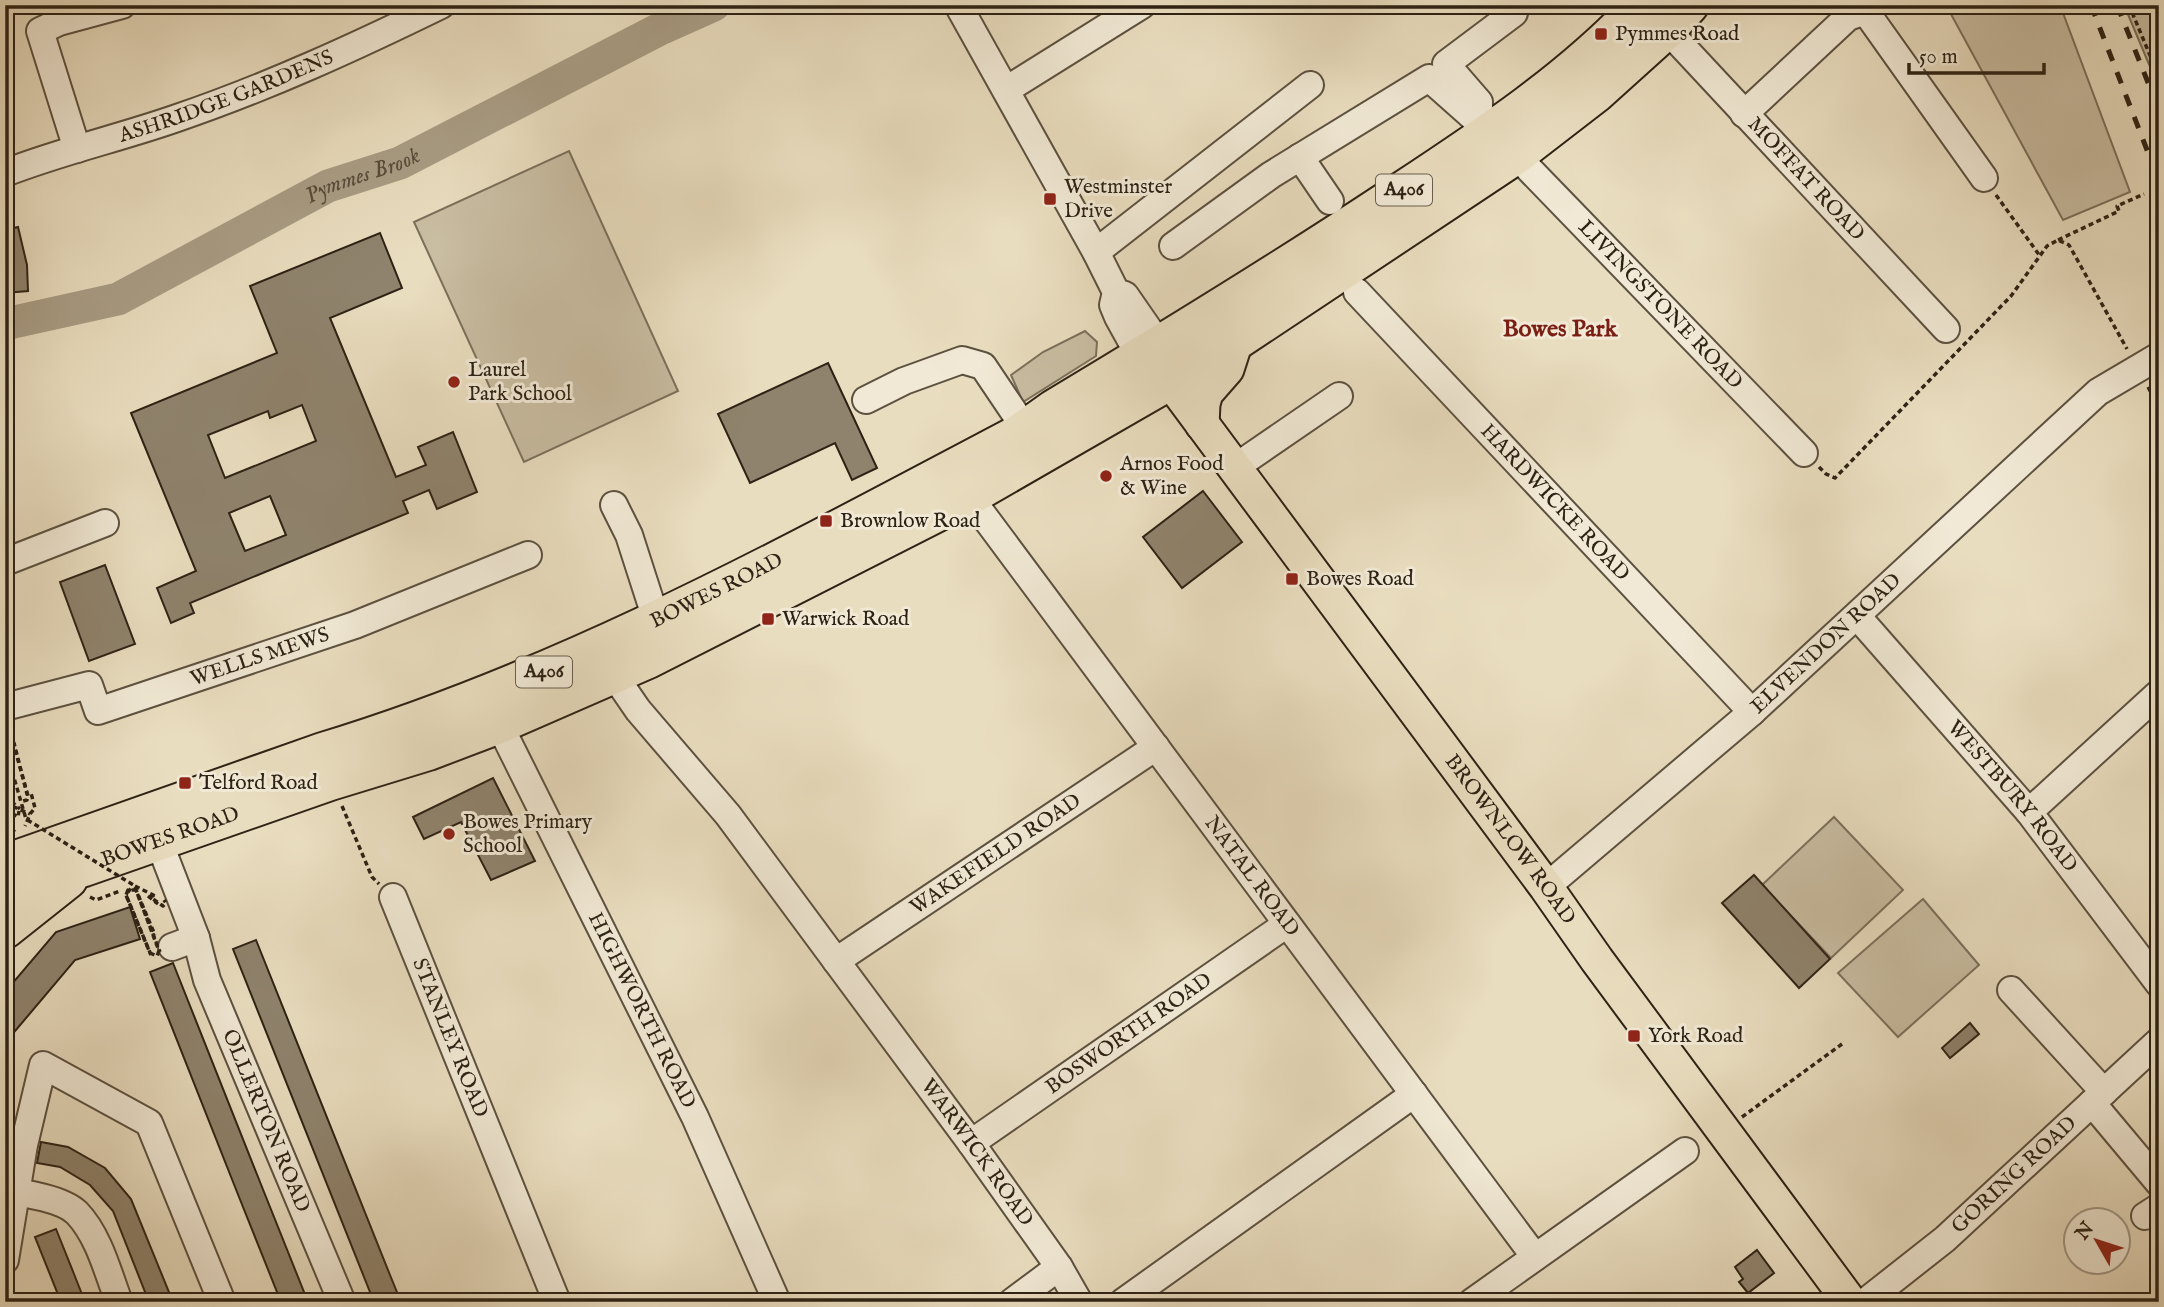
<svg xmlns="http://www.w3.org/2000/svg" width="2164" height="1307" font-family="'IM FELL English',serif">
<rect width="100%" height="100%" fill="#e9ddbf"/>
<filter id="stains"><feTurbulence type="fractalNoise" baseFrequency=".00286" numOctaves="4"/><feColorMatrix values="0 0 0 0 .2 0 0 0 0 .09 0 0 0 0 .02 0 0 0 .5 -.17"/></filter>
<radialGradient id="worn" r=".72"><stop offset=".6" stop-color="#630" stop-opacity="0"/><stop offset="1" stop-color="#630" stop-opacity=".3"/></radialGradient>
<g fill="#c9bda2" stroke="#7b705c" stroke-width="2">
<path d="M 1946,5 L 2060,5 L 2130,192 L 2063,220 Z"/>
<path d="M 2124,5 L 2159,5 L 2159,88 Z"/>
<path d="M 569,151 L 678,391 L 524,462 L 414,222 Z"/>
<path d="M 1085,331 L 1097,342 L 1096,356 L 1023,402 L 1011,375 L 1043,352 Z"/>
<path d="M 1834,817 L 1903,890 L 1831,958 L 1762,885 Z"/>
<path d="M 1923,899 L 1979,965 L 1898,1037 L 1838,973 Z"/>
</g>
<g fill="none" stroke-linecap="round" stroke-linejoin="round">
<path stroke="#a99d85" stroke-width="33" id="s1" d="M 5,324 L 118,299 L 328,186 L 400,163 L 658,30 L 714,5"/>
</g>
<g fill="#8f836d" stroke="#2d2215" stroke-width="2" fill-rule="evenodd">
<path d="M 18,227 L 27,265 L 28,291 L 5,293 L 5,230 Z"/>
<path d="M 380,233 L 402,288 L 330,318 L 396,477 L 426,465 L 418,447 L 453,432 L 477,492 L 437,509 L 429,490 L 403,501 L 408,513 L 190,603 L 194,613 L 171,623 L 157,588 L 196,571 L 131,413 L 277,353 L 250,286 ZM 302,405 L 316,441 L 225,478 L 208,435 L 268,411 L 270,418 ZM 270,496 L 286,535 L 245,551 L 229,513 Z"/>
<path d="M 828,363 L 877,468 L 852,480 L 835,443 L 750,483 L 718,414 Z"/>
<path d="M 1203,491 L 1242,542 L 1182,588 L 1143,537 Z"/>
<path d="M 105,565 L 135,644 L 89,661 L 60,582 Z"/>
<path d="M 493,778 L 535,861 L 491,880 L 461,822 L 424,839 L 413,817 Z"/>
<path d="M 1754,875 L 1830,959 L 1799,988 L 1722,903 Z"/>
<path d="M 130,907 L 140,939 L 75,960 L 5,1043 L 5,992 L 56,932 Z"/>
<path d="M 256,940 L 390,1275 L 401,1302 L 374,1302 L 233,949 Z"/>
<path d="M 173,963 L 260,1182 L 308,1302 L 281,1302 L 239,1197 L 150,972 Z"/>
<path d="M 1970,1023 L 1979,1034 L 1950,1058 L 1942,1048 Z"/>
<path d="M 41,1142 L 68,1147 L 105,1168 L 131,1199 L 173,1302 L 149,1302 L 113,1211 L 90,1185 L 60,1167 L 37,1163 Z"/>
<path d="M 56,1229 L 74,1274 L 85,1302 L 61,1302 L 35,1237 Z"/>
<path d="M 1757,1250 L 1774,1273 L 1748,1293 L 1739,1282 L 1743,1279 L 1735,1267 Z"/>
</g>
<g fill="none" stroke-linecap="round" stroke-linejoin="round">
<defs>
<g id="minor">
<path d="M 958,5 L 1096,252 L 1116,292 L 1113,305 L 1118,317 L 1134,346 L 1149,352 L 1152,334 L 1125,295 L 1116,292"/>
<path d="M 1861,5 L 1984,178"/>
<path id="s2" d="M 1656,18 L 1946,329"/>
<path d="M 1006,90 L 1142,5"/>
<path d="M 1479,107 L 1479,102 L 1446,64 L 1514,13"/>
<path d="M 1744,114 L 1848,17 L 1865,11"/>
<path d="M 77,149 L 40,31 L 59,22 L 122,5"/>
<path id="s3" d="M 1517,154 L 1530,170 L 1804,453"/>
<path d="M 1300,157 L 1330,201"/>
<path id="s4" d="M 5,173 C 61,151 120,138 177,118 C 268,87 355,47 441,5"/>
<path d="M 1173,246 L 1271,175 L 1429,78 L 1491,133"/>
<path d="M 1096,252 L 1310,85"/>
<path id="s5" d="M 1357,292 L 1752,712"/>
<path d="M 866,400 L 904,381 L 962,360 L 983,366 L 1016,415 L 1019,434"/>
<path d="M 1234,468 L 1339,396"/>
<path id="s6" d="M 969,496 L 1535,1257"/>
<path d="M 614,505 L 629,535 L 657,622"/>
<path d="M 5,562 L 105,523"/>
<path id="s7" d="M 1857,616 L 2029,812 L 2159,984"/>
<path id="s8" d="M 605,662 L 638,710 L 728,815 L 971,1143 L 1059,1267 L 1079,1302"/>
<path id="s9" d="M 5,707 L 89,685 L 98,711 L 355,625 L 528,555"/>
<path id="s10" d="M 499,724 L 695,1117 L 777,1302"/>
<path d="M 2029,812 L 2159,693"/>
<path id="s11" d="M 159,842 L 196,938 L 207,980 L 342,1302"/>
<path id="s12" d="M 1546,887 L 1752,712 L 2098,392 L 2159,356"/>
<path id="s13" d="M 393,897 L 557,1302"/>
<path d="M 172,947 L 196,938"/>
<path id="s14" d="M 836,961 L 1156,747"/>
<path d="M 2011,990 L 2104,1092"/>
<path d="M 2092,1103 L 2159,1183"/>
<path id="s15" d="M 971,1143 L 1287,924"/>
<path d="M 5,1191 C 25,1193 63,1199 77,1213 C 99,1236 108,1273 119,1302"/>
<path d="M 2145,1216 L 2159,1207"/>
<path d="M 5,1260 L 24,1145 L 43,1065 L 149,1123 L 222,1302"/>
<path d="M 1012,1302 L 1059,1267"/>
<path d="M 1123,1302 L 1414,1094"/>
<path d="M 1472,1302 L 1685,1151"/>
<path id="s16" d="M 1865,1302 L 1945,1239 L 2159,1041"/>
</g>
<g id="major">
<path id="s17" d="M 1154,359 L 1546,887 L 1597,960 L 1850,1302"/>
<path d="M 1202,424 L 1203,404 L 1206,393 L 1227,369 L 1236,341"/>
</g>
<g id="highway">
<path id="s18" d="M 5,864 L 323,752 C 570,677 791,554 1019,434 L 1054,409 C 1169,340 1283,270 1395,196 C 1480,140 1572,80 1641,5"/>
<path id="s19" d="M 5,886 L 22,885 L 84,867 L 330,781 L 428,751 L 499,724 L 648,659 L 969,496 L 1219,352 L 1517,154 L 1596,93 L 1667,29 L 1689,5"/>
<path d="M 5,929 L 68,879"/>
</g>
</defs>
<use href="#minor" stroke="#5c5140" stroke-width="30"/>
<use href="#major" stroke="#2d2215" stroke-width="37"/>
<use href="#highway" stroke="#2d2215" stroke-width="42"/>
<g stroke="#2d2215" stroke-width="3.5" stroke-dasharray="5 3.5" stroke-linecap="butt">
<path d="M 2129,5 L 2159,77"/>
<path d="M 1996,195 L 2040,256"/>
<path d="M 2058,240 L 2119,211 L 2117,206 L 2144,194"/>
<path d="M 2148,387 L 2159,407"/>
<path d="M 1819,467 L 1826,474 L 1835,478 L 2011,296 L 2047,246 L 2058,240 L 2069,245 L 2127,349"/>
<path d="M 5,743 L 11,741 L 14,743 L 27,794 L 31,793 L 35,808 L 30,814 L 25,826"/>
<path d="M 5,796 L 20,809"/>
<path d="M 5,803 L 30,814"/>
<path d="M 342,806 L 372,877 L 379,884"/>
<path d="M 5,809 L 18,817 L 19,811"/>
<path d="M 5,825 L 15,832"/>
<path d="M 135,886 L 155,896"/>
<path d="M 148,896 L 158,904"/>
<path d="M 90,897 L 96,900 L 120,891"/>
<path d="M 151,955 L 126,895 L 131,888 L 136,890 L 155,935"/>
<path d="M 1742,1117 L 1842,1044"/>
</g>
<use href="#minor" stroke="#f1e9d5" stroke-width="26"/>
<use href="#major" stroke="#e9ddbf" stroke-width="33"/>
<use href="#highway" stroke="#e9ddbf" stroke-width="38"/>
<g stroke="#2d2215" stroke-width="5" stroke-dasharray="12 12" stroke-linecap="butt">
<path d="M 2091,5 L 2159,181"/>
<path d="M 2117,5 L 2159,110"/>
</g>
<g stroke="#2d2215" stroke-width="3.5" stroke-dasharray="5 3.5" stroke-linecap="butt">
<path d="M 5,744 L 11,741 L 13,742 L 28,796 L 27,800 L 23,801 L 21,799"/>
<path d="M 5,747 L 26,819 L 135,886 L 136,890 L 159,951 L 157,956 L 150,953 L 126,895 L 128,890 L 136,890 L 160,952"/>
<path d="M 5,809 L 7,810"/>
<path d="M 154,895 L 150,897 L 163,906 L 166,903 L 164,900"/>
</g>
</g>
<g fill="#8f2418" stroke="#f1e9d5" stroke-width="2.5">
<rect x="1594" y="27" width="14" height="14" rx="3.5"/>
<rect x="1043" y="192" width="14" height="14" rx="3.5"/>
<circle cx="454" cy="382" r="7"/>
<circle cx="1106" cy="476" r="7"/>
<rect x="819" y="514" width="14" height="14" rx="3.5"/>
<rect x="1285" y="572" width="14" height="14" rx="3.5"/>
<rect x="761" y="612" width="14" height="14" rx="3.5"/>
<rect x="178" y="776" width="14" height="14" rx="3.5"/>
<circle cx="449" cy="834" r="7"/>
<rect x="1627" y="1029" width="14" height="14" rx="3.5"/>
</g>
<g text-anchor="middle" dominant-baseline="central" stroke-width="6" stroke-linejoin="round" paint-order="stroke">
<g fill="#f1e9d5" stroke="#685e4f" stroke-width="2">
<rect x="1376" y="174.5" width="56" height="31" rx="5"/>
<rect x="516" y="656.5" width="56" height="31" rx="5"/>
</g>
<g font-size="19" font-weight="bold" fill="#2d2215">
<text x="1404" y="190">A406</text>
<text x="544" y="672">A406</text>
</g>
<g font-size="21" fill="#2d2215" stroke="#f1e9d5" text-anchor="start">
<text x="1615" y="34">Pymmes Road</text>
<text x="1064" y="187">Westminster<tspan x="1064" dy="24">Drive</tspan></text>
<text x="468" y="370">Laurel<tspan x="468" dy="24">Park School</tspan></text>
<text x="1120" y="464">Arnos Food<tspan x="1120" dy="24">&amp; Wine</tspan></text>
<text x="840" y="521">Brownlow Road</text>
<text x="1306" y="579">Bowes Road</text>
<text x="782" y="619">Warwick Road</text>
<text x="199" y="783">Telford Road</text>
<text x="463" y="822">Bowes Primary<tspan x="463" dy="24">School</tspan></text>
<text x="1648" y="1036">York Road</text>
</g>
<g font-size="21" fill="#2d2215" stroke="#f1e9d5">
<text stroke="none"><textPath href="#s4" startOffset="234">ASHRIDGE GARDENS</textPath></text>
<text stroke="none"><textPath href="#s2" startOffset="220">MOFFAT ROAD</textPath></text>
<text stroke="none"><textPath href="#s3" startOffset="208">LIVINGSTONE ROAD</textPath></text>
<text stroke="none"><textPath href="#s5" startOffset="289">HARDWICKE ROAD</textPath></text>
<text stroke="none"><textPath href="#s18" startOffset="763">BOWES ROAD</textPath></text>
<text stroke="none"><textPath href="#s12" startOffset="371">ELVENDON ROAD</textPath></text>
<text stroke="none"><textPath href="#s9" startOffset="285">WELLS MEWS</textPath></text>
<text stroke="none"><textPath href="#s7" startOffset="238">WESTBURY ROAD</textPath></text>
<text stroke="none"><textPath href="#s19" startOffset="173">BOWES ROAD</textPath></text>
<text stroke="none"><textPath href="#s17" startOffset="598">BROWNLOW ROAD</textPath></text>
<text stroke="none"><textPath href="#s14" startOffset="192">WAKEFIELD ROAD</textPath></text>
<text stroke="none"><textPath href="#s6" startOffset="474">NATAL ROAD</textPath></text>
<text stroke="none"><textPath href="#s10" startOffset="320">HIGHWORTH ROAD</textPath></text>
<text stroke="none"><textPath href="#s15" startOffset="192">BOSWORTH ROAD</textPath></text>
<text stroke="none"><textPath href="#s13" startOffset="152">STANLEY ROAD</textPath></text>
<text stroke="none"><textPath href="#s11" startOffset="299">OLLERTON ROAD</textPath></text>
<text stroke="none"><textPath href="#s8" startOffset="616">WARWICK ROAD</textPath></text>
<text stroke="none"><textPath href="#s16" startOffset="196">GORING ROAD</textPath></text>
</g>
<g font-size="23" font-style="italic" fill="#584d3c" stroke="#f1e9d5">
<text stroke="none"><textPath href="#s1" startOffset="390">Pymmes Brook</textPath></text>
</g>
<g font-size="24" font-weight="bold" fill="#7a1f14" stroke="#f1e9d5">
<text x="1560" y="329">Bowes Park</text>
</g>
</g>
<rect width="2164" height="1307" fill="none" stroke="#e9ddbf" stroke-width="28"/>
<rect x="7" y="7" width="2150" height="1293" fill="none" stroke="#2d2215" stroke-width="3.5"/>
<rect x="14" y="14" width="2136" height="1279" fill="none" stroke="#2d2215" stroke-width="2"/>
<g transform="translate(2097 1241) rotate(309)"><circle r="33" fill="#f1e9d5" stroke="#a39988" stroke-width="2"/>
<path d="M0-5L12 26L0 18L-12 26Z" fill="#8f2418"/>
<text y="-10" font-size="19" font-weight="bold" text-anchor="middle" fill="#2d2215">N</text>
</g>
<path d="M1909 63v10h135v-10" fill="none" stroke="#2d2215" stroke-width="3.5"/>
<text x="1919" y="63" font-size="21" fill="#2d2215" stroke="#f1e9d5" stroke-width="5" paint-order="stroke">50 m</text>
<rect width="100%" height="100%" filter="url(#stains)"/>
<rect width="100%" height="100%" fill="url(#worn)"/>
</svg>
